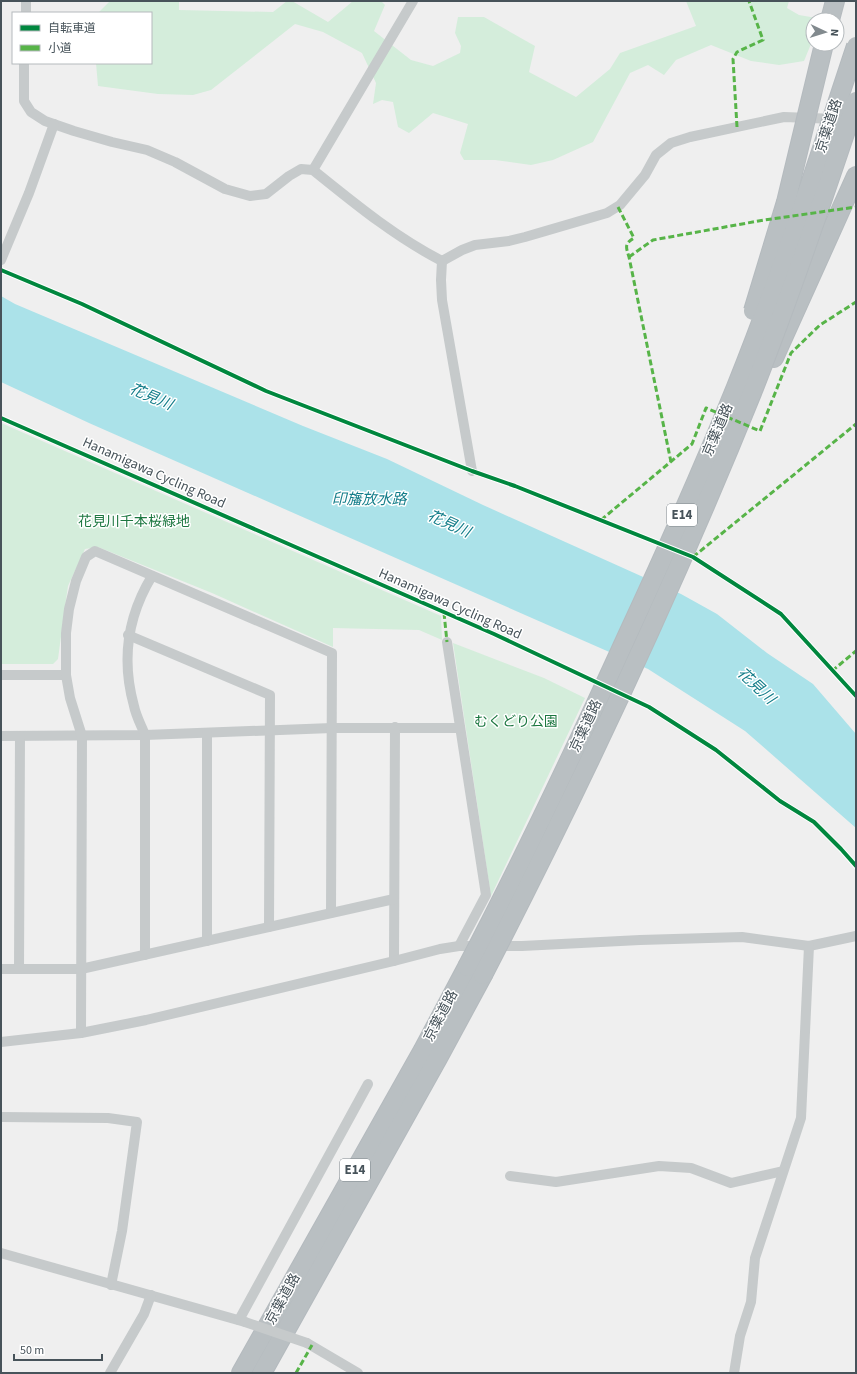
<svg xmlns="http://www.w3.org/2000/svg" width="857" height="1374" font-family="'Source Sans 3','Noto Sans JP',sans-serif">
<rect width="100%" height="100%" fill="#efefef"/>
<g fill="#d4eddb">
<path d="M 110,1 L 179,1 L 179,10 L 273,12 L 287,1 L 292,1 L 328,22 L 353,1 L 381,1 L 385,5 L 374,31 L 411,60 L 433,66 L 460,53 L 461,46 L 455,33 L 458,17 L 484,17 L 535,46 L 529,72 L 576,97 L 610,69 L 620,53 L 696,26 L 686,1 L 789,1 L 787,8 L 799,15 L 822,19 L 813,20 L 813,39 L 804,61 L 779,65 L 751,61 L 711,45 L 676,60 L 664,75 L 648,65 L 630,73 L 593,142 L 553,160 L 531,165 L 495,160 L 464,160 L 460,153 L 468,124 L 433,113 L 409,133 L 398,127 L 393,102 L 382,100 L 373,104 L 376,83 L 362,53 L 323,32 L 295,24 L 211,90 L 193,95 L 158,94 L 98,86 L 96,63 L 151,63 L 151,13 L 98,13 Z"/>
<path d="M 1,423 L 441,616 L 442,640 L 419,630 L 333,628 L 333,647 L 212,593 L 98,547 L 85,549 L 68,586 L 64,614 L 58,659 L 53,664 L 1,664 Z"/>
<path d="M 453,643 L 544,678 L 585,698 L 491,896 Z"/>
</g>
<path fill="#abe2e9" d="M 1,296 L 15,304 L 303,426 L 387,459 L 483,505 L 681,594 L 717,614 L 767,653 L 813,684 L 856,734 L 856,828 L 745,731 L 648,669 L 89,423 L 1,382 Z"/>
<g fill="none" stroke-linecap="round" stroke-linejoin="round">
<defs>
<g id="motorway">
<path d="M 830,20 L 835,1"/>
<path d="M 774,358 L 856,176"/>
<path d="M 241,1373 L 423,1050 L 467,967"/>
<path d="M 262,1373 L 438,1058 L 483,975"/>
</g>
</defs>
<use href="#motorway" stroke="#b4babe" stroke-width="20"/>
<g stroke="#c6cacb" stroke-width="10">
<path d="M 26,1 L 26,13"/>
<path d="M 24,63 L 24,101 L 31,112 L 45,121 L 74,131 L 112,142 L 147,150 L 175,162 L 225,189 L 250,196 L 266,194 L 289,176 L 301,169 L 313,170 C 354,203 395,237 442,261 L 462,250 L 475,245 L 509,241 L 525,237 L 607,213 L 620,205 L 645,175 L 656,155 L 671,143 L 690,137 L 784,117 L 836,119"/>
<path d="M 313,170 L 413,1"/>
<path d="M 1,260 L 29,193 L 54,124"/>
<path d="M 442,261 L 441,280 L 442,300 L 472,471"/>
<path d="M 128,635 L 270,695 L 269,927"/>
<path d="M 447,642 L 486,895 L 459,946"/>
<path d="M 1,675 L 66,675"/>
<path d="M 1,736 L 145,735 L 332,728 L 460,728"/>
<path d="M 207,941 L 207,733"/>
<path d="M 145,955 L 145,735 C 141,725 136,716 134,706 C 121,659 127,617 152,576"/>
<path d="M 394,961 L 395,727"/>
<path d="M 1,969 L 81,969 L 394,899"/>
<path d="M 19,969 L 20,736"/>
<path d="M 81,1033 L 82,736 L 70,698 L 66,675 L 66,633 L 69,609 L 76,581 L 86,557 L 95,551 L 332,653 L 331,913"/>
<path d="M 1,1042 L 81,1033 L 146,1020 L 394,961 L 440,949 L 459,946 L 522,946 L 640,940 L 742,937 L 809,946 L 856,936"/>
<path d="M 1,1117 L 108,1118 L 137,1122 L 122,1231 L 111,1285"/>
<path d="M 510,1176 L 556,1182 L 659,1166 L 691,1168 L 731,1183 L 783,1171"/>
<path d="M 1,1253 L 245,1322"/>
<path d="M 239,1320 L 368,1084"/>
<path d="M 307,1343 L 358,1373"/>
<path d="M 110,1373 L 144,1314 L 151,1295"/>
<path d="M 734,1373 L 740,1336 L 751,1302 L 755,1258 L 801,1118 L 809,946"/>
</g>
<use href="#motorway" stroke="#b9bfc2" stroke-width="18"/>
<defs>
<g id="motorway-bridge">
<path d="M 753,311 L 786,202 L 824,44"/>
<path d="M 467,967 C 524,858 576,748 627,636 C 665,554 702,471 736,387 C 781,275 818,161 856,46"/>
<path d="M 483,975 C 581,785 672,591 752,393 C 790,297 823,199 856,101"/>
</g>
</defs>
<use href="#motorway-bridge" stroke="#b4babe" stroke-width="20" stroke-linecap="butt"/>
<path stroke="#c6cacb" stroke-width="10" d="M 245,1322 L 307,1343"/>
<use href="#motorway-bridge" stroke="#b9bfc2" stroke-width="18"/>
<g stroke="#57b448" stroke-width="3" stroke-dasharray="6 3" stroke-linecap="butt">
<path d="M 737,127 L 733,59 L 737,52 L 763,40 L 749,1"/>
<path d="M 618,207 L 634,238 C 624,244 626,247 629,257 L 671,462"/>
<path d="M 629,257 L 653,240 L 764,220 L 856,207"/>
<path d="M 601,520 L 692,444 L 706,408 L 760,431 L 791,353 L 820,325 L 856,302"/>
<path d="M 693,557 L 856,424"/>
<path d="M 444,613 L 447,642"/>
<path d="M 832,671 L 856,651"/>
<path d="M 296,1373 L 312,1345"/>
</g>
<defs>
<g id="cycleway">
<path d="M 1,270 L 82,304 L 266,391 L 472,471 L 515,486 L 693,557 L 781,614 L 856,696"/>
<path d="M 1,418 L 494,634 L 649,707 L 716,750 L 780,801 L 814,822 L 841,849 L 856,866"/>
</g>
</defs>
<use href="#cycleway" stroke="#fff" stroke-width="6"/>
<use href="#cycleway" stroke="#00873e" stroke-width="4"/>
</g>
<g text-anchor="middle" dominant-baseline="central" stroke-width="3" stroke-linejoin="round" paint-order="stroke">
<g fill="#fff" stroke="#7e878c" stroke-width="1">
<rect x="667" y="504" width="30" height="22" rx="3"/>
<rect x="340" y="1159" width="30" height="22" rx="3"/>
</g>
<g font-size="13" font-weight="bold" fill="#47535a">
<text x="682" y="515">E14</text>
<text x="355" y="1170">E14</text>
</g>
<g font-size="14" fill="#47535a" stroke="#fff">
<text transform="translate(829 126) rotate(-72)">京葉道路</text>
<text transform="translate(718 430) rotate(-67)">京葉道路</text>
<text transform="translate(154 473) rotate(24)">Hanamigawa Cycling Road</text>
<text transform="translate(450 604) rotate(24)">Hanamigawa Cycling Road</text>
<text transform="translate(586 726) rotate(-65)">京葉道路</text>
<text transform="translate(441 1016) rotate(-62)">京葉道路</text>
<text transform="translate(283 1299) rotate(-61)">京葉道路</text>
</g>
<g font-size="14" fill="#1c7740" stroke="#fff">
<text x="134" y="522">花見川千本桜緑地</text>
<text x="516" y="722">むくどり公園</text>
</g>
<g font-size="15" font-style="italic" fill="#147e8a" stroke="#fff">
<text transform="translate(151 397) rotate(23)">花見川</text>
<text x="369" y="499">印旛放水路</text>
<text transform="translate(449 524) rotate(24)">花見川</text>
<text transform="translate(756 686) rotate(43)">花見川</text>
</g>
</g>
<rect width="857" height="1374" fill="none" stroke="#47535a" stroke-width="4"/>
<rect x="12" y="12" width="140" height="52" fill="#ffffff" stroke="#b5babd"/>
<rect x="20" y="25" width="20" height="6" fill="#00873e" stroke="#b5babd"/>
<text x="48" y="32" font-size="12" fill="#47535a">自転車道</text>
<rect x="20" y="45" width="20" height="6" fill="#57b448" stroke="#b5babd"/>
<text x="48" y="52" font-size="12" fill="#47535a">小道</text>
<g transform="translate(825 32) rotate(94)"><circle r="19" fill="#ffffff" stroke="#b5babd"/>
<path d="M0-3L7 15L0 10L-7 15Z" fill="#828a8e"/>
<text y="-6" font-size="11" font-weight="bold" text-anchor="middle" fill="#47535a">N</text>
</g>
<path d="M14 1354v6h88v-6" fill="none" stroke="#47535a" stroke-width="2"/>
<text x="20" y="1354" font-size="12" fill="#47535a" stroke="#ffffff" stroke-width="3" paint-order="stroke">50 m</text>
</svg>
